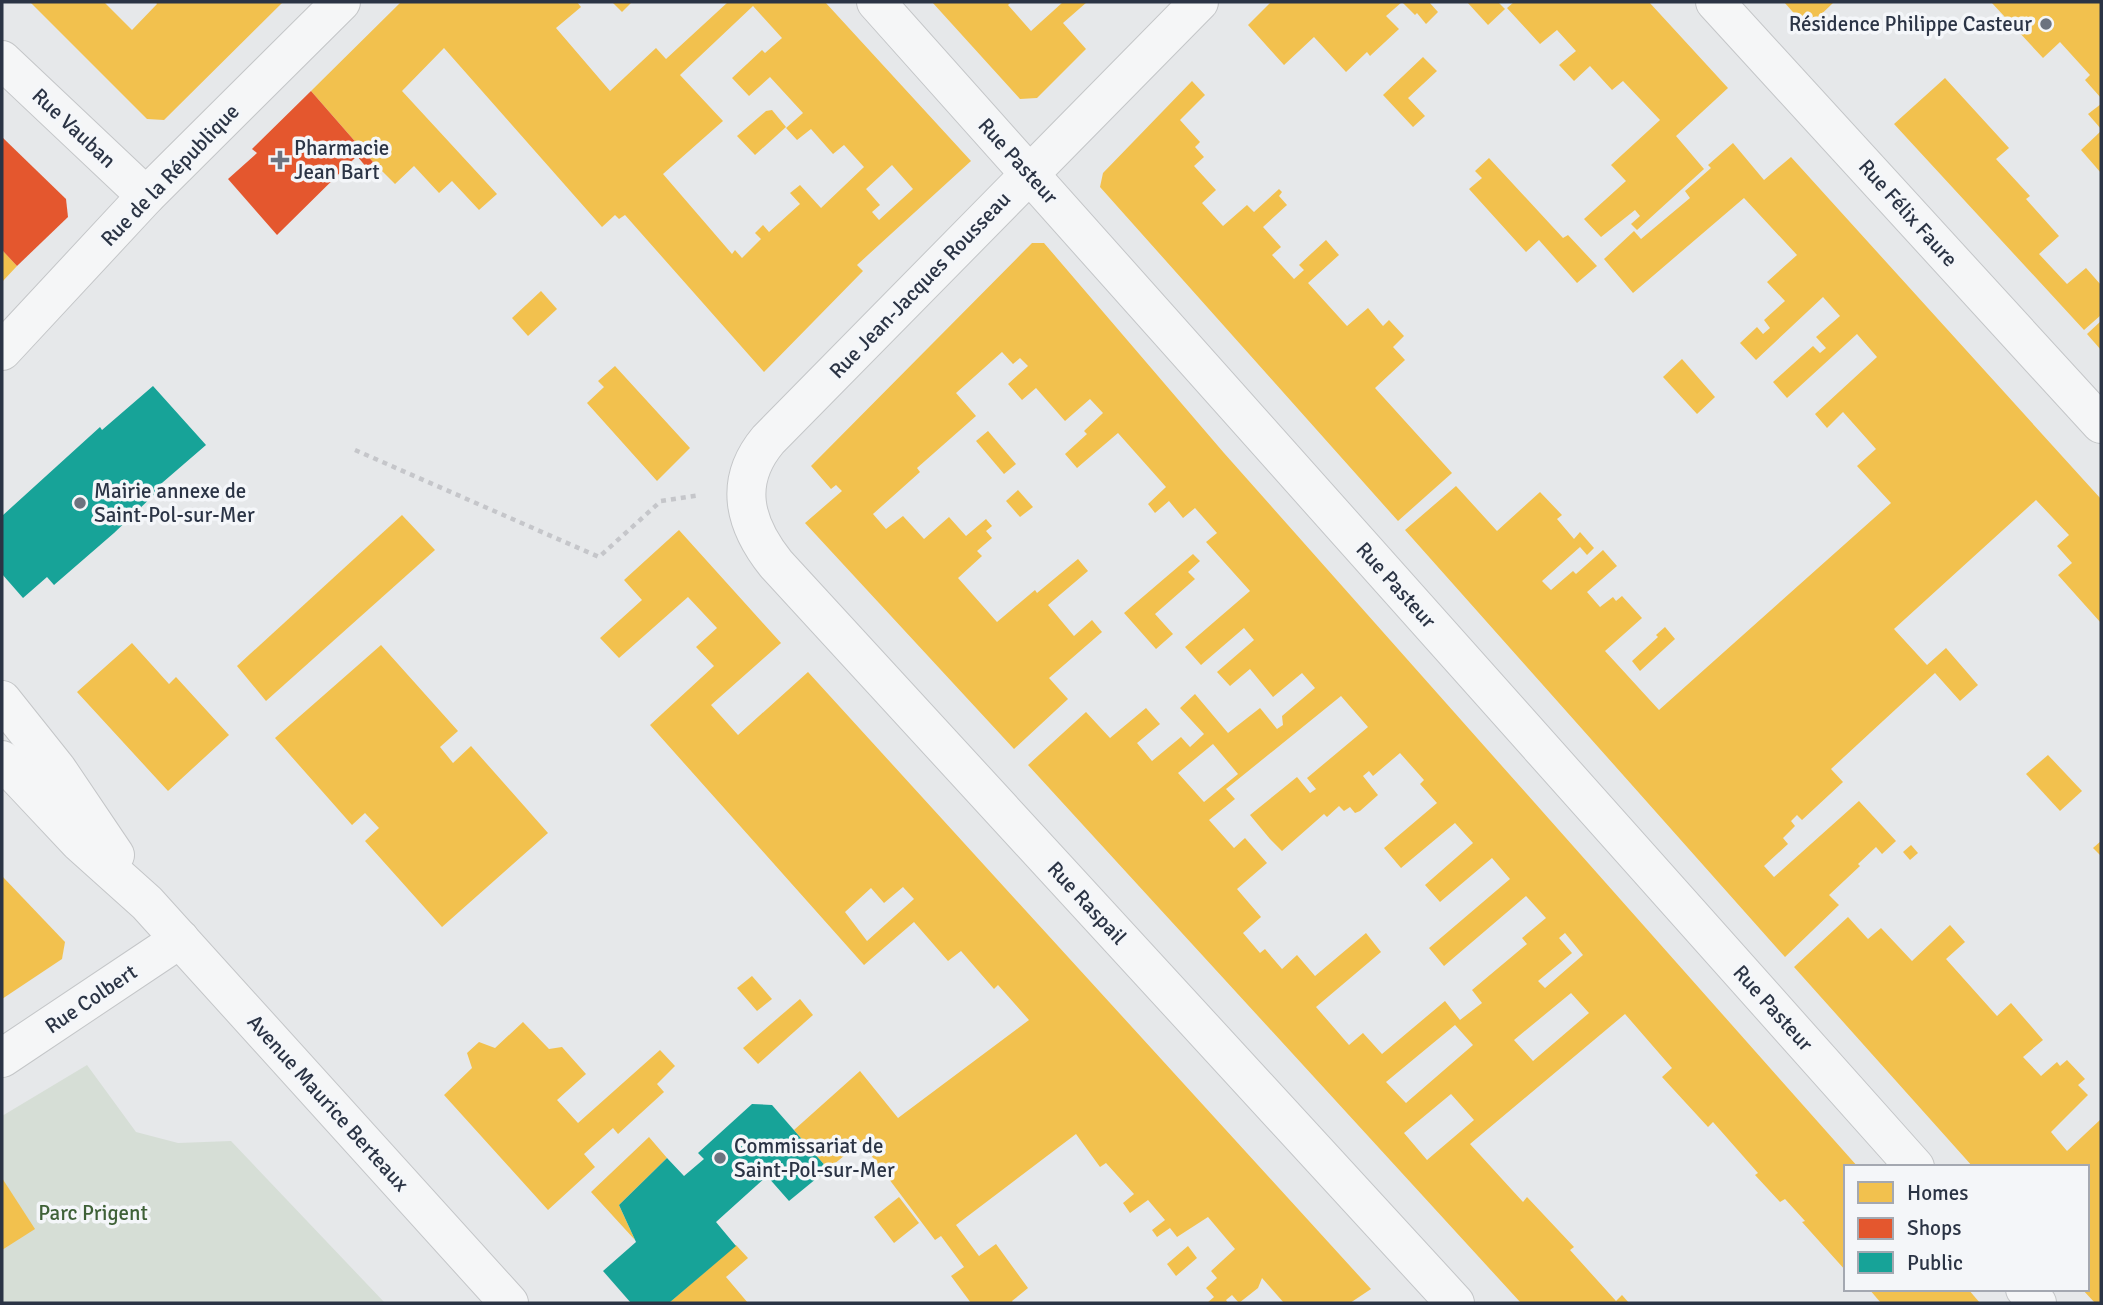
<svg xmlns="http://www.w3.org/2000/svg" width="2103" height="1305" font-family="Signika,sans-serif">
<rect width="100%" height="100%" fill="#e6e8ea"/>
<path fill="#d6ded6" d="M 87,1065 L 136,1132 L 178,1143 L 231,1141 L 385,1303 L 2,1303 L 2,1116 Z"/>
<g fill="#f2c14e" fill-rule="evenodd">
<path d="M 30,2 L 104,2 L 132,30 L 157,4 L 156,2 L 283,2 L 164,120 L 147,119 Z"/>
<path d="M 401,2 L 577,2 L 581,7 L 556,28 L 610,91 L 656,48 L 666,59 L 728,2 L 825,2 L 971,161 L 857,265 L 863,271 L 764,372 L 625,215 L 619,219 L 615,215 L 602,227 L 444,48 L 402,91 L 497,194 L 479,210 L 452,181 L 439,193 L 414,166 L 395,184 L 373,162 L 311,91 ZM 753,6 L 782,38 L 765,53 L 762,50 L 732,78 L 749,96 L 770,77 L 803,113 L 786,128 L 797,140 L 811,129 L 833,154 L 844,145 L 864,167 L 821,208 L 800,185 L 790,193 L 800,204 L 769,232 L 763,225 L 755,233 L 761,239 L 742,258 L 735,250 L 732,254 L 663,174 L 723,121 L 680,75 ZM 892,165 L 913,189 L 879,220 L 872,212 L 880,205 L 866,189 Z"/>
<path d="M 612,2 L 632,2 L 622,12 Z"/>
<path d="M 932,2 L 1011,2 L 1008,5 L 1031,31 L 1063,2 L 1087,2 L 1063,23 L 1086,49 L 1037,98 L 1020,99 Z"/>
<path d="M 1271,2 L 1402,2 L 1386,16 L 1399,29 L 1370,56 L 1367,52 L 1346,72 L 1314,37 L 1284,65 L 1248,25 Z"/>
<path d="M 1402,2 L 1429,2 L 1438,12 L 1426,24 L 1417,13 L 1415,15 Z"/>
<path d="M 1467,2 L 1498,2 L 1505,9 L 1488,25 Z"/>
<path d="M 1514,2 L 1649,2 L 1728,88 L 1676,136 L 1704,169 L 1637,230 L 1631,224 L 1640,216 L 1635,210 L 1601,237 L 1584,219 L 1626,181 L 1611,165 L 1660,120 L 1623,81 L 1612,90 L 1590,66 L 1574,81 L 1559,65 L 1576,51 L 1557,30 L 1540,44 L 1507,8 Z"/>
<path d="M 1784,2 L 1834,2 L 1807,28 Z"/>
<path d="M 1991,2 L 2101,2 L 2101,98 L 2085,80 L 2090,75 L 2060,42 L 2043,58 Z"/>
<path d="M 1423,57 L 1437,71 L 1408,98 L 1425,116 L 1413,127 L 1383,95 Z"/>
<path d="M 1945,78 L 2009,148 L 1996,159 L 2030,196 L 2026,199 L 2059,236 L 2039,254 L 2067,284 L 2086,268 L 2101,285 L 2101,315 L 2084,330 L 1894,124 Z"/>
<path d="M 1192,81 L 1205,95 L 1180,120 L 1200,142 L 1195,147 L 1204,157 L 1194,166 L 1216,190 L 1202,203 L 1223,226 L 1247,205 L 1254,212 L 1279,189 L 1282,192 L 1279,196 L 1287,205 L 1263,227 L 1281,247 L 1272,255 L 1294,279 L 1304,270 L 1299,265 L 1326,240 L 1339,255 L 1308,283 L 1347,326 L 1368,308 L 1383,326 L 1389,320 L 1404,336 L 1393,347 L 1405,360 L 1375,388 L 1452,473 L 1398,521 L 1100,187 L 1103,173 Z"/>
<path d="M 2101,104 L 2101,129 L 2088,114 Z"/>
<path d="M 772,110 L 786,127 L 755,155 L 737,136 L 766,111 Z"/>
<path d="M 2101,131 L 2101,173 L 2081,150 Z"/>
<path d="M 1733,143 L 1764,180 L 1791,157 L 2101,499 L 2101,623 L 2058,575 L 2072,563 L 2057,546 L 2069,535 L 2036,500 L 1894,629 L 1927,665 L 1946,648 L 1978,685 L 1960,701 L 1935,673 L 1831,769 L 1843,782 L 1802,820 L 1797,815 L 1791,821 L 1795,826 L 1783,838 L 1788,844 L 1764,866 L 1774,877 L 1859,801 L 1896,841 L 1882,854 L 1876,847 L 1858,864 L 1860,866 L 1829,895 L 1839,905 L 1785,957 L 1405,530 L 1456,486 L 1497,531 L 1540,492 L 1562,515 L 1557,519 L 1574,539 L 1580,532 L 1594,548 L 1587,555 L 1580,547 L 1542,581 L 1551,590 L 1573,571 L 1576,574 L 1603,550 L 1617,566 L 1587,592 L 1600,607 L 1613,597 L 1616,601 L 1622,596 L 1642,618 L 1605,651 L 1659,710 L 1891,503 L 1857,466 L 1876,449 L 1843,412 L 1827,428 L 1815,414 L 1877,357 L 1857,334 L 1787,398 L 1773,382 L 1813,346 L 1820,353 L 1826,348 L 1816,337 L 1840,316 L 1823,297 L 1756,360 L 1740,343 L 1757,327 L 1763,334 L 1770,328 L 1764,320 L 1785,301 L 1767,282 L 1797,255 L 1744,198 L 1633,293 L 1604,259 L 1634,231 L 1641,239 L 1690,198 L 1685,191 L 1711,168 L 1708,165 Z"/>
<path d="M 1489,158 L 1563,238 L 1568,235 L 1597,266 L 1577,283 L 1539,240 L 1526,252 L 1469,189 L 1482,178 L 1475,171 Z"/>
<path d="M 1032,243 L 1044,243 L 1224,453 L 1858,1167 L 1846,1167 L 1846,1271 L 1802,1222 L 1805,1221 L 1785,1199 L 1780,1202 L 1755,1175 L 1758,1173 L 1713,1122 L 1708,1127 L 1662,1077 L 1672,1068 L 1625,1014 L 1470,1144 L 1523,1202 L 1527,1197 L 1574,1247 L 1570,1250 L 1616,1301 L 1622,1295 L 1629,1303 L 1521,1303 L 1028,765 L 1086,712 L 1110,738 L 1146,708 L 1160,724 L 1137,743 L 1152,761 L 1181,737 L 1190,747 L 1204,734 L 1180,708 L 1195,694 L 1228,733 L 1260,708 L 1277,729 L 1283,725 L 1282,716 L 1315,688 L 1302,673 L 1273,697 L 1250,669 L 1230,686 L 1217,672 L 1254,640 L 1244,628 L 1201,665 L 1185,647 L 1250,591 L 1206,542 L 1217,533 L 1195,508 L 1183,518 L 1169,501 L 1155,513 L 1148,504 L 1166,487 L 1118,433 L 1077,468 L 1065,454 L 1087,434 L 1084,431 L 1103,413 L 1090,399 L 1065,421 L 1036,388 L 1022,400 L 1008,384 L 1028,366 L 1020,358 L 1013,364 L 1002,352 L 956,393 L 976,416 L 917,468 L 920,472 L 873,514 L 886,529 L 903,516 L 924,539 L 949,517 L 966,536 L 986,519 L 992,526 L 986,531 L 992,538 L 977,551 L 982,556 L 958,578 L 997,622 L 1035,590 L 1037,593 L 1078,559 L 1088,571 L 1048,605 L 1074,636 L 1092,620 L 1102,632 L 1049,678 L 1068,699 L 1014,749 L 805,523 L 842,491 L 836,485 L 831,489 L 811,466 ZM 1341,696 L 1368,727 L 1307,778 L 1316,789 L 1310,793 L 1297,777 L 1250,815 L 1270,839 L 1282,851 L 1324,814 L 1327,817 L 1339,806 L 1344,811 L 1350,807 L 1355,813 L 1360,811 L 1378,795 L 1363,776 L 1369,771 L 1373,776 L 1400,753 L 1424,780 L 1420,784 L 1437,803 L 1384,848 L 1401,868 L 1455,823 L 1473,843 L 1425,885 L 1440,902 L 1492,858 L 1510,879 L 1429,948 L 1444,966 L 1526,896 L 1546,918 L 1522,938 L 1527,944 L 1472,990 L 1482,1003 L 1460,1020 L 1445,1001 L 1382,1054 L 1363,1033 L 1349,1045 L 1316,1007 L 1381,952 L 1366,933 L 1315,976 L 1297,955 L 1282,969 L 1265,949 L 1260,953 L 1243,933 L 1261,917 L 1237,889 L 1267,863 L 1245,838 L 1234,848 L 1209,820 L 1235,799 L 1226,789 ZM 1213,744 L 1238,774 L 1204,802 L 1178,773 ZM 1565,933 L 1583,955 L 1545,988 L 1538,981 L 1572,953 L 1559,938 ZM 1571,993 L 1589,1013 L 1533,1061 L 1514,1040 ZM 1455,1025 L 1473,1045 L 1406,1103 L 1386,1082 ZM 1451,1094 L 1474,1120 L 1427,1160 L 1404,1133 Z"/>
<path d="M 2,250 L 17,266 L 2,282 Z"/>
<path d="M 541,291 L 557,309 L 528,336 L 512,318 Z"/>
<path d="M 2101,321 L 2101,350 L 2087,334 Z"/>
<path d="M 1682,359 L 1715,397 L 1697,414 L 1663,377 Z"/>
<path d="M 615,366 L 690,448 L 657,481 L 587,403 L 604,387 L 598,381 Z"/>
<path d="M 988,431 L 1016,464 L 1004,474 L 976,441 Z"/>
<path d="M 1018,490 L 1033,507 L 1020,517 L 1006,501 Z"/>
<path d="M 402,515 L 435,550 L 266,701 L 237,666 Z"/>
<path d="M 679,530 L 781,643 L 711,705 L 738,735 L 808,672 L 1371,1289 L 1350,1303 L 1284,1303 L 1262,1278 L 1258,1288 L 1239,1303 L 1232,1295 L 1226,1300 L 1228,1303 L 1207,1303 L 1214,1297 L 1206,1288 L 1217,1278 L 1211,1271 L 1235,1249 L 1208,1217 L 1177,1237 L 1170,1228 L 1157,1237 L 1152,1230 L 1165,1220 L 1148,1200 L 1130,1213 L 1123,1203 L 1134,1194 L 1106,1163 L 1100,1167 L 1076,1134 L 956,1225 L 979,1256 L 996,1244 L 1028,1288 L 1012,1301 L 1013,1303 L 971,1303 L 951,1276 L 964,1267 L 941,1236 L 935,1240 L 861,1142 L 828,1169 L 794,1130 L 860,1071 L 898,1118 L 1029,1020 L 998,985 L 994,989 L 961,951 L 948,961 L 914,922 L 864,965 L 650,725 L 714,666 L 696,647 L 717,628 L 688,597 L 619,658 L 600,638 L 642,600 L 624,580 ZM 903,887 L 914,899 L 867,941 L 845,912 L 871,888 L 884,903 Z"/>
<path d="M 1193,554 L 1200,561 L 1188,572 L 1195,579 L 1155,614 L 1173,634 L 1156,649 L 1124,613 Z"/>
<path d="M 1665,627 L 1675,639 L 1640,671 L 1632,661 L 1658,637 L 1656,635 Z"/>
<path d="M 132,643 L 169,684 L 176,677 L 229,735 L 168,791 L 77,692 Z"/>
<path d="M 381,645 L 458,731 L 440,747 L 453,763 L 471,746 L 548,833 L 442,927 L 365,841 L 379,828 L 365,813 L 352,825 L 275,738 Z"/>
<path d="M 2048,755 L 2082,791 L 2060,811 L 2026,774 Z"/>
<path d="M 2101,841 L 2101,856 L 2093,848 Z"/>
<path d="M 1911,845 L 1918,853 L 1910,860 L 1903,852 Z"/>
<path d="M 2,876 L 65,942 L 62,959 L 2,999 Z"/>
<path d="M 1848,917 L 1868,939 L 1881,928 L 1912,961 L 1950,925 L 1965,942 L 1946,959 L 1997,1016 L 2011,1003 L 2043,1040 L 2023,1057 L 2041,1076 L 2057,1062 L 2060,1066 L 2067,1060 L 2085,1079 L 2078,1085 L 2088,1095 L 2051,1132 L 2067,1151 L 2101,1119 L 2101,1303 L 2095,1303 L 2082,1289 L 2087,1289 L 2087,1167 L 1973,1167 L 1794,967 Z"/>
<path d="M 752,976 L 772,999 L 757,1011 L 737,988 Z"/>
<path d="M 800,999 L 813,1015 L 758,1064 L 743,1048 Z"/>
<path d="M 523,1022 L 549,1049 L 562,1047 L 586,1074 L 557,1100 L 578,1123 L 660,1050 L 675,1066 L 657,1084 L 664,1092 L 618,1134 L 613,1128 L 584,1154 L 595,1167 L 548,1210 L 444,1095 L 472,1068 L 467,1053 L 479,1042 L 495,1048 Z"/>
<path d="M 649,1137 L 667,1158 L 619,1205 L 635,1240 L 591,1192 Z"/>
<path d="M 2,1178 L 35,1229 L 2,1250 Z"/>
<path d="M 899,1197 L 919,1223 L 894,1243 L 874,1217 Z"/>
<path d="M 736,1245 L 748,1258 L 726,1277 L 748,1303 L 669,1303 Z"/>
<path d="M 1188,1246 L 1197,1258 L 1176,1276 L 1167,1264 Z"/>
<path d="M 1869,1289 L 1968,1289 L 1980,1303 L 1881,1303 Z"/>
</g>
<g fill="#e4572e">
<path d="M 311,91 L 373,162 L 367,168 L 357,156 L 277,235 L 228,179 L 257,153 L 252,149 Z"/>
<path d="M 2,137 L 66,199 L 68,217 L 17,266 L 2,250 Z"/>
</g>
<g fill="#17a398">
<path d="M 153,386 L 206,445 L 155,489 L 158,491 L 114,533 L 54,585 L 47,577 L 23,598 L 2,574 L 2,516 L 100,427 L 102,430 Z"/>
<path d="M 752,1104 L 772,1105 L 828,1169 L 789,1201 L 767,1176 L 716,1222 L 736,1246 L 669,1303 L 631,1303 L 603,1271 L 636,1242 L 619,1205 L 667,1158 L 684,1176 L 704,1159 L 698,1153 Z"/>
</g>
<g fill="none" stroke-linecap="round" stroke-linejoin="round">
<defs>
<g id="minor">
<path d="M 876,2 L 1915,1167"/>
<path d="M 1199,2 L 768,440 C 733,482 744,524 776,564 L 1455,1303"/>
<path d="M 1715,2 L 2101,424"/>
<path d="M 2,60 L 146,196"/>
<path d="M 2,1058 L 180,939"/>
<path d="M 2025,1289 L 2037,1303"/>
</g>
<g id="tertiary">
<path d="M 2,351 L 146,196 L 341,2"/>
<path d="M 2,700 L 57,769 L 115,855"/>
<path d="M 2,760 L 79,842 L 147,903 L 509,1303"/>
</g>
</defs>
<use href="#minor" stroke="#c4c6c8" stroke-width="40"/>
<use href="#tertiary" stroke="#c4c6c8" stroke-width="40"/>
<path stroke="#c5c6ca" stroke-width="4.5" stroke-dasharray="5 5" stroke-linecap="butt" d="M 355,450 L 599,557 L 661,501 L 700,495"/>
<use href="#minor" stroke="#f5f6f7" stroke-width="38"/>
<use href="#tertiary" stroke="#f5f6f7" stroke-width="38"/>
</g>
<g fill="#6c737f" stroke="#f4f6f9" stroke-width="2.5">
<circle cx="2046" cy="24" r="7"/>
<path d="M276.5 149.5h7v7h7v7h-7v7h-7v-7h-7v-7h7z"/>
<circle cx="80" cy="503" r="7"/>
<circle cx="720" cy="1158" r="7"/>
</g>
<g text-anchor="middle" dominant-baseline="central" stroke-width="7" stroke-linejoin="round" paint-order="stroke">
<g font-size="21" fill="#2b3445" stroke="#f4f6f9" text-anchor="start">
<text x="2032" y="24" text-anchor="end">Résidence Philippe Casteur</text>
<text x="294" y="148">Pharmacie<tspan x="294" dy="24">Jean Bart</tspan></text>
<text x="94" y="491">Mairie annexe de<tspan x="94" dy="24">Saint-Pol-sur-Mer</tspan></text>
<text x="734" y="1146">Commissariat de<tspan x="734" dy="24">Saint-Pol-sur-Mer</tspan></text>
</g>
<g font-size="21" fill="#2b3445" stroke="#f4f6f9">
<text transform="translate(74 128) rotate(43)">Rue Vauban</text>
<text transform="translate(1018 161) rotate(48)">Rue Pasteur</text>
<text transform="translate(170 175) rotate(-46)">Rue de la République</text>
<text transform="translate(1908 213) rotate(48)">Rue Félix Faure</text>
<text transform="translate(920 285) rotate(-46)">Rue Jean-Jacques Rousseau</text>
<text transform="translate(1396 585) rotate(48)">Rue Pasteur</text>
<text transform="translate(1087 903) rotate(47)">Rue Raspail</text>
<text transform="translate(91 999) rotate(-34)">Rue Colbert</text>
<text transform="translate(1773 1008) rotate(48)">Rue Pasteur</text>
<text transform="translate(328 1103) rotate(48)">Avenue Maurice Berteaux</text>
</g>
<g font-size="21" fill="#3f6138" stroke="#f4f6f9">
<text x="93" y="1213">Parc Prigent</text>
</g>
</g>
<rect width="2103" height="1305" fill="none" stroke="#2b3445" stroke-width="7"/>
<rect x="1844" y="1165" width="245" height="126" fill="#f4f6f9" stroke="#a4a8b1" stroke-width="2"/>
<rect x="1858" y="1182" width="35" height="21" fill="#f2c14e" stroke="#a4a8b1" stroke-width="2"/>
<text x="1907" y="1200" font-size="21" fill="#2b3445">Homes</text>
<rect x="1858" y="1218" width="35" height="21" fill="#e4572e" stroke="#a4a8b1" stroke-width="2"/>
<text x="1907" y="1235" font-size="21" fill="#2b3445">Shops</text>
<rect x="1858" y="1252" width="35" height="21" fill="#17a398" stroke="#a4a8b1" stroke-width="2"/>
<text x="1907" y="1270" font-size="21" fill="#2b3445">Public</text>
</svg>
